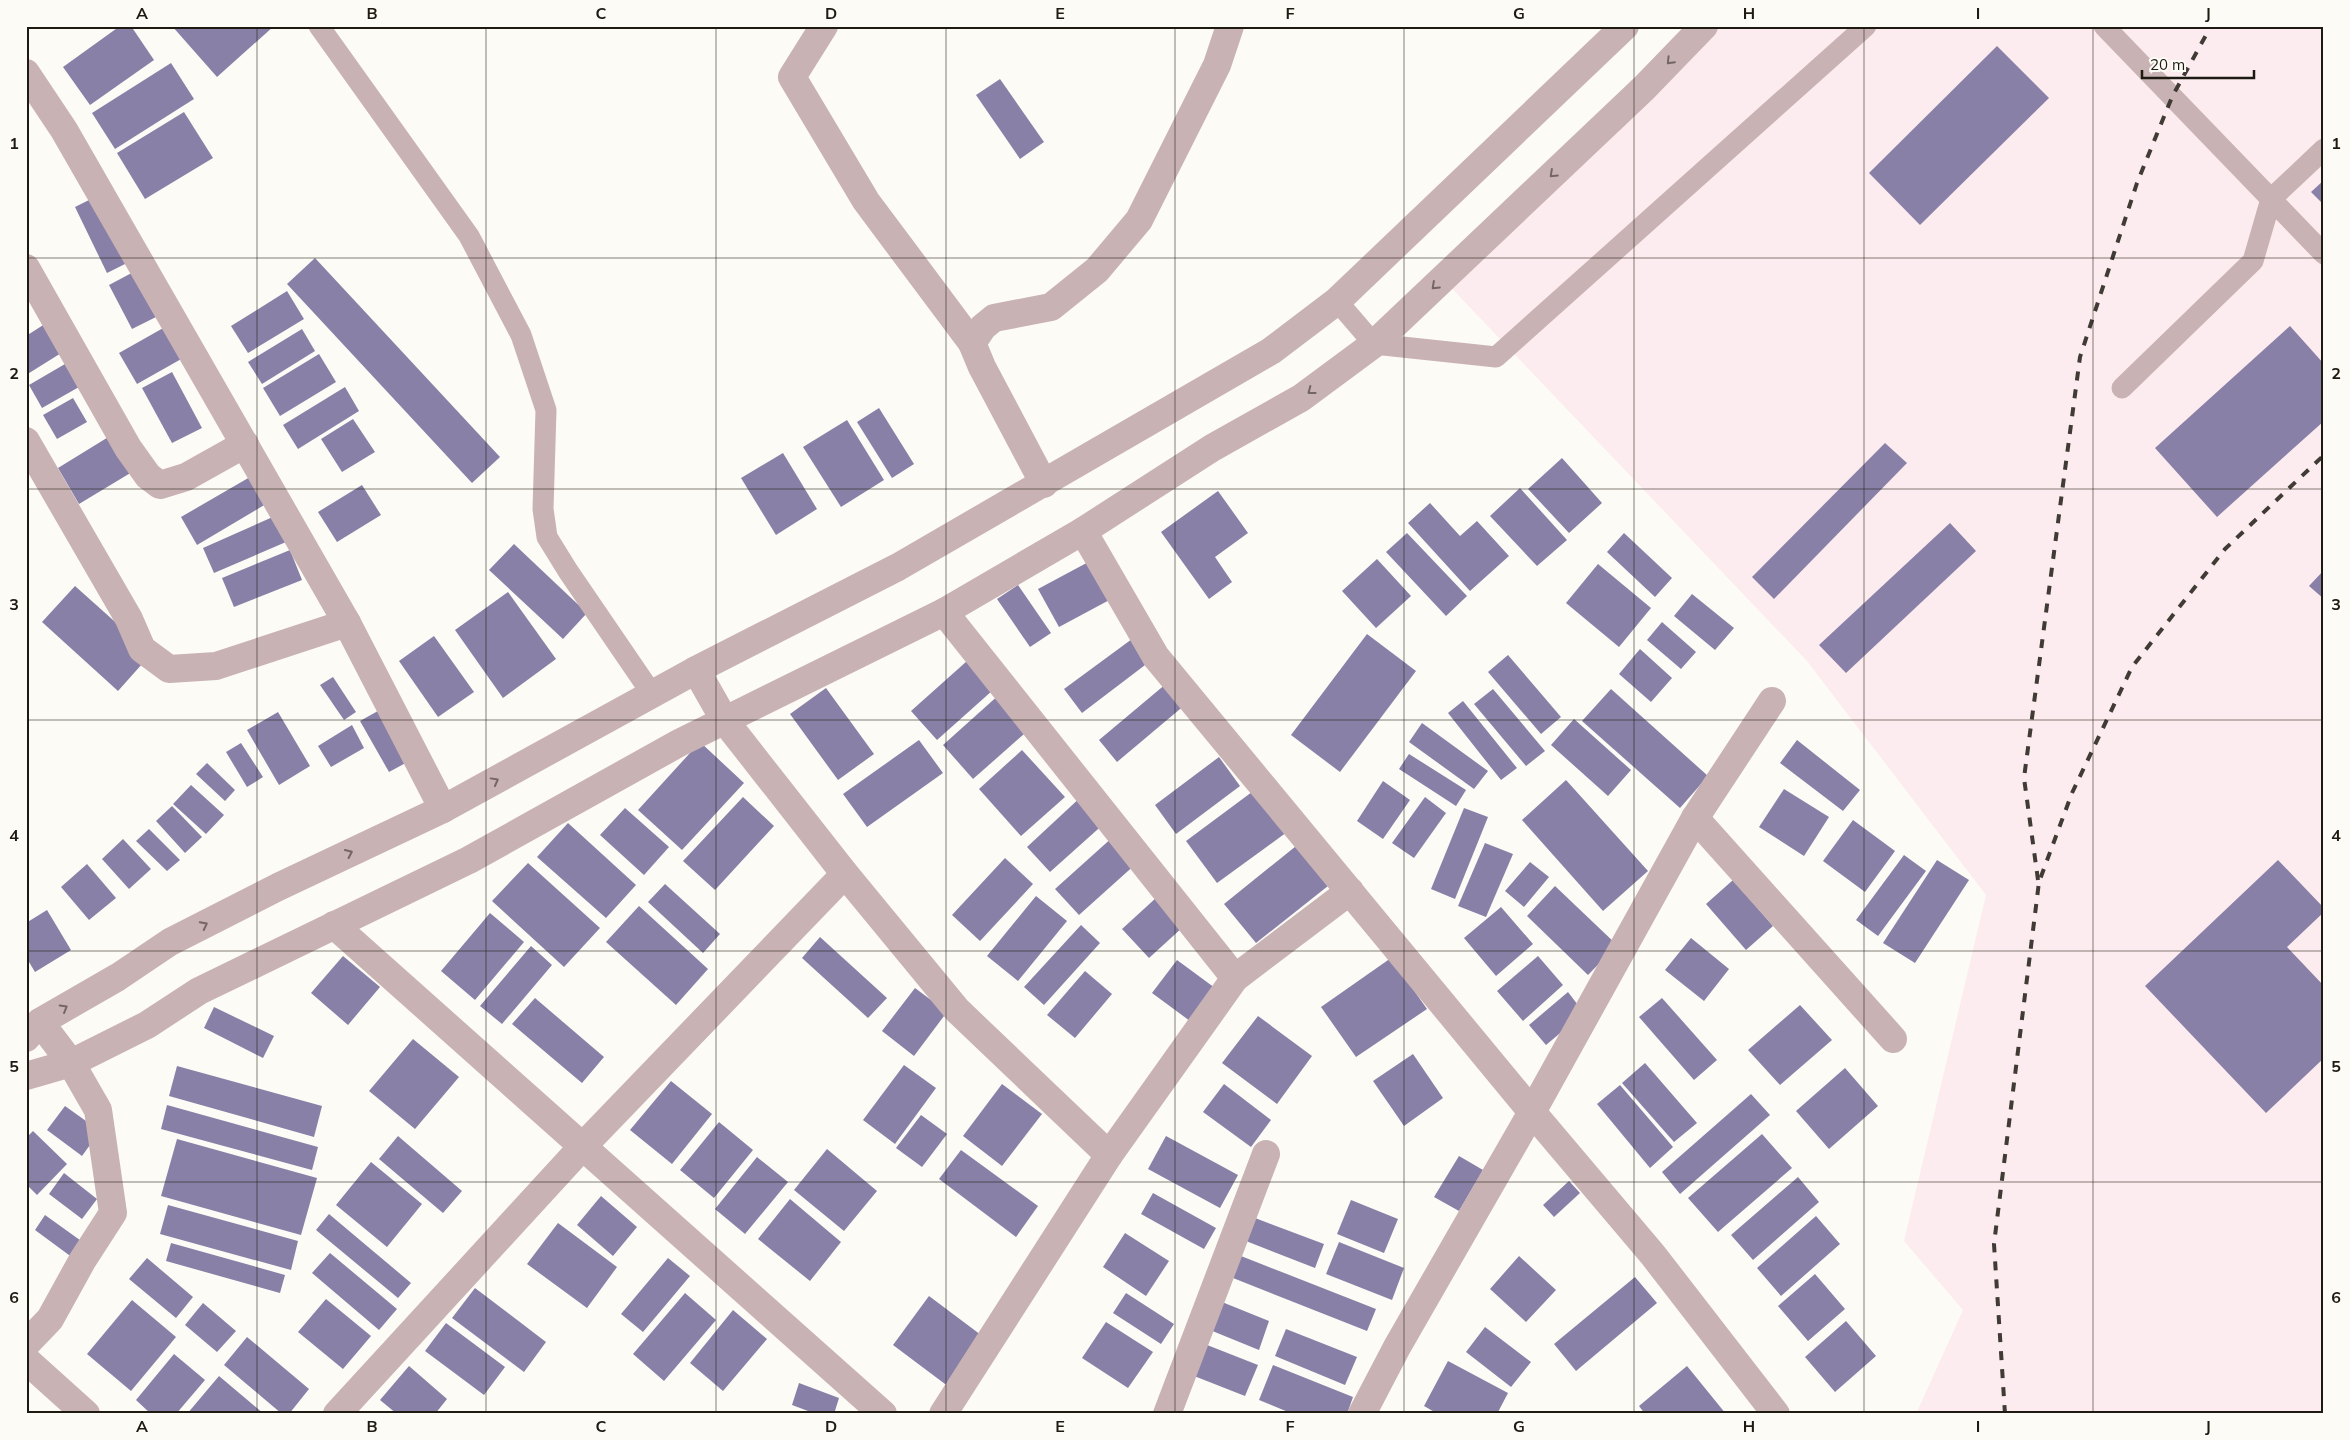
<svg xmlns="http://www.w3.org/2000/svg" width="2350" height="1440" font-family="Mulish,sans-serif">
<rect width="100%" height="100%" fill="#fdfbf6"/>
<path fill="#fdecef" d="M 1703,26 L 2324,26 L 2324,1414 L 1916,1414 L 1963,1310 L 1904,1241 L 1986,895 L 1807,661 L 1439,275 Z"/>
<g fill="#8880a7">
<path d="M 120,26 L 131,26 L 154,60 L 90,105 L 63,67 Z"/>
<path d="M 172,26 L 274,26 L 217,77 Z"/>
<path d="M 1997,46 L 2049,98 L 1920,225 L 1869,173 Z"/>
<path d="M 171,63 L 194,99 L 115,149 L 92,113 Z"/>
<path d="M 1000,79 L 1044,142 L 1020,159 L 976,95 Z"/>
<path d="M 184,112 L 213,158 L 145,199 L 117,153 Z"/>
<path d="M 2324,180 L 2324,205 L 2311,192 Z"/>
<path d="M 99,195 L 131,261 L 107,273 L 75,207 Z"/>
<path d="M 315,258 L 500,457 L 472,483 L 287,284 Z"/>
<path d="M 141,268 L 164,313 L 132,329 L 109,285 Z"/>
<path d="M 287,291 L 304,319 L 248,353 L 231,326 Z"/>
<path d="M 48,322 L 66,350 L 26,375 L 26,336 Z"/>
<path d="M 2290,326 L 2324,364 L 2324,421 L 2217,517 L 2155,448 Z"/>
<path d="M 165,327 L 183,358 L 137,384 L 119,353 Z"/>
<path d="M 302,329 L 315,351 L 262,384 L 248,362 Z"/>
<path d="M 319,354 L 336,382 L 280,416 L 263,388 Z"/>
<path d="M 65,364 L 79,387 L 42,408 L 29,385 Z"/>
<path d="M 172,372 L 202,428 L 172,443 L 142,388 Z"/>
<path d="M 345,387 L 359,411 L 298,449 L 283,425 Z"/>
<path d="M 73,398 L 87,422 L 57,439 L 43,415 Z"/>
<path d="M 879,408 L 914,464 L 892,478 L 857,422 Z"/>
<path d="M 353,419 L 375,452 L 342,472 L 321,439 Z"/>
<path d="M 847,420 L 884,480 L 841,507 L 803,447 Z"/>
<path d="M 110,436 L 132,472 L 79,504 L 58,468 Z"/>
<path d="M 1885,443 L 1907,463 L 1774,599 L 1752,577 Z"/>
<path d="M 783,453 L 817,509 L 776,535 L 741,478 Z"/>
<path d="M 1562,458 L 1602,503 L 1569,533 L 1528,489 Z"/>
<path d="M 250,477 L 266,504 L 197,545 L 181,517 Z"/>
<path d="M 362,485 L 381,515 L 337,542 L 318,512 Z"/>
<path d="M 1520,488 L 1567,540 L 1537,566 L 1490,516 Z"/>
<path d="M 1218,491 L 1248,533 L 1215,557 L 1232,582 L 1209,599 L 1161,532 Z"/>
<path d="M 1430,503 L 1460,536 L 1477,521 L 1509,556 L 1470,591 L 1408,523 Z"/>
<path d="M 275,516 L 286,542 L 214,573 L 203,548 Z"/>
<path d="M 1950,523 L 1976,551 L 1846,673 L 1819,645 Z"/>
<path d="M 1407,533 L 1467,596 L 1446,616 L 1386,552 Z"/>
<path d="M 1624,533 L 1672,578 L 1655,597 L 1607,552 Z"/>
<path d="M 514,544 L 587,613 L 563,639 L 489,570 Z"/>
<path d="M 290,550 L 302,580 L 234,607 L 222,578 Z"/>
<path d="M 1094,559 L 1115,597 L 1059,627 L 1038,589 Z"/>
<path d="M 1377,559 L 1411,596 L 1376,628 L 1342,591 Z"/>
<path d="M 1598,564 L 1651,608 L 1619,647 L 1566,603 Z"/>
<path d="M 2324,570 L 2324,599 L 2309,586 Z"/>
<path d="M 1018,585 L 1051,633 L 1030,647 L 997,599 Z"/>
<path d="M 75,586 L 151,654 L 118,691 L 42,622 Z"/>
<path d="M 508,592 L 556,659 L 503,698 L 455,630 Z"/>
<path d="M 1692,594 L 1734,628 L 1715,650 L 1674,616 Z"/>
<path d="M 1662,622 L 1696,652 L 1681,669 L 1647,640 Z"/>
<path d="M 1367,634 L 1416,671 L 1340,772 L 1291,735 Z"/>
<path d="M 434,636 L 474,692 L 438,717 L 399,661 Z"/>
<path d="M 1132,639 L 1149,662 L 1082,713 L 1064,689 Z"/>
<path d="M 1640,649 L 1672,678 L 1651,702 L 1619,674 Z"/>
<path d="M 1508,655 L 1561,717 L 1541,734 L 1488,672 Z"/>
<path d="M 967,661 L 993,690 L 937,740 L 911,711 Z"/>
<path d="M 333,677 L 356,712 L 344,720 L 320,685 Z"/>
<path d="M 1167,683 L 1186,704 L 1117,762 L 1099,740 Z"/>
<path d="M 826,688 L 874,754 L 838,780 L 790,714 Z"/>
<path d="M 1493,689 L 1545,751 L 1526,766 L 1474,704 Z"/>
<path d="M 1611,689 L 1708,776 L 1680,808 L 1582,721 Z"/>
<path d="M 1001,693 L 1032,727 L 973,779 L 943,745 Z"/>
<path d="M 1463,701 L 1517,768 L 1501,780 L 1448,713 Z"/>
<path d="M 385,707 L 413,759 L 389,772 L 360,721 Z"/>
<path d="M 278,712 L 310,766 L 279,785 L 247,730 Z"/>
<path d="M 1574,719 L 1631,770 L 1608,796 L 1551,745 Z"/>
<path d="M 1422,723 L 1488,771 L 1474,789 L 1409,742 Z"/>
<path d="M 352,725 L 364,748 L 331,767 L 318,746 Z"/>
<path d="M 919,740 L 943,773 L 867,827 L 843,794 Z"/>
<path d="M 1797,740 L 1860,790 L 1843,811 L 1780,763 Z"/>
<path d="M 700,742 L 744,783 L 682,850 L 638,810 Z"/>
<path d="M 241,743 L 263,777 L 247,787 L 226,752 Z"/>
<path d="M 1022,750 L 1065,797 L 1021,836 L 979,789 Z"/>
<path d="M 1409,754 L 1466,790 L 1456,806 L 1399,769 Z"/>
<path d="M 1219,757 L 1240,786 L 1176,834 L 1155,805 Z"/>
<path d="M 207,763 L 235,790 L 225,801 L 196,774 Z"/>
<path d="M 1566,780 L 1648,871 L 1603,911 L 1522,820 Z"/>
<path d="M 1383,781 L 1410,800 L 1383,839 L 1357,821 Z"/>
<path d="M 191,785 L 224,815 L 206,834 L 173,804 Z"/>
<path d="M 1256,789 L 1287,832 L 1217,883 L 1186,841 Z"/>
<path d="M 1784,789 L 1829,817 L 1804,856 L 1759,827 Z"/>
<path d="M 1083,795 L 1107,821 L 1050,872 L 1027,847 Z"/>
<path d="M 743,797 L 774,826 L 715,890 L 683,861 Z"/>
<path d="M 1425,797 L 1446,813 L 1414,858 L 1392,843 Z"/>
<path d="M 172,806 L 202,837 L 185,853 L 156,821 Z"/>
<path d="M 625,808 L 669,847 L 644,875 L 600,835 Z"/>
<path d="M 1464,808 L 1488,817 L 1455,899 L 1431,889 Z"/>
<path d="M 1853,820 L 1895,851 L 1865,892 L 1823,861 Z"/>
<path d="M 568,823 L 636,885 L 606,918 L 537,857 Z"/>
<path d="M 149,829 L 180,860 L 167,871 L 136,841 Z"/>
<path d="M 1114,836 L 1138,862 L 1079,915 L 1055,889 Z"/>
<path d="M 123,839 L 151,869 L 129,889 L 102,859 Z"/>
<path d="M 1301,842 L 1333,882 L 1256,943 L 1224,904 Z"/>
<path d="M 1485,843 L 1513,854 L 1486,917 L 1458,906 Z"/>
<path d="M 1904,855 L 1926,871 L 1878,936 L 1856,920 Z"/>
<path d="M 1005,858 L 1033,884 L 980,941 L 952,915 Z"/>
<path d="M 1937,860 L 1969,880 L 1915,963 L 1883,943 Z"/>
<path d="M 2278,860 L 2324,908 L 2324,912 L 2287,947 L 2324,986 L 2324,1058 L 2266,1113 L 2145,986 Z"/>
<path d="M 1530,862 L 1549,877 L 1524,907 L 1505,891 Z"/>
<path d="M 528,863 L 600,928 L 564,967 L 492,901 Z"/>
<path d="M 87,864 L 116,898 L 89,920 L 61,887 Z"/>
<path d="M 1733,880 L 1773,926 L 1746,950 L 1706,904 Z"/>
<path d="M 665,884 L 720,934 L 703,953 L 648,902 Z"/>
<path d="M 1555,886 L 1617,945 L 1588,975 L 1527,916 Z"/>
<path d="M 1036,896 L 1067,921 L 1018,981 L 987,956 Z"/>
<path d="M 1157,897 L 1183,927 L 1149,958 L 1122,929 Z"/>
<path d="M 639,906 L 708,969 L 676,1005 L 606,942 Z"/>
<path d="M 1501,907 L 1533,944 L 1496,976 L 1464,938 Z"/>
<path d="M 47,910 L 71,950 L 35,972 L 26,957 L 26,923 Z"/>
<path d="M 490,913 L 524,942 L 475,1000 L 441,971 Z"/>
<path d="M 1081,925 L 1100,943 L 1044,1005 L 1024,987 Z"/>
<path d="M 820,937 L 887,998 L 868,1018 L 802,958 Z"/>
<path d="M 1691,938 L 1729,969 L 1704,1001 L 1665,970 Z"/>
<path d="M 531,946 L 552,965 L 502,1024 L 480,1006 Z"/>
<path d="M 343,956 L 380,987 L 348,1025 L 311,993 Z"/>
<path d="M 1538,956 L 1563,985 L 1523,1021 L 1497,991 Z"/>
<path d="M 1391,958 L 1427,1009 L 1356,1057 L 1321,1007 Z"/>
<path d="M 1177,960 L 1215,988 L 1190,1021 L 1152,993 Z"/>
<path d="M 1085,971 L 1112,994 L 1075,1038 L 1047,1015 Z"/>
<path d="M 915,988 L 947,1012 L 914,1056 L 882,1031 Z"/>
<path d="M 1568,992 L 1584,1013 L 1546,1045 L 1529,1025 Z"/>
<path d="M 535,998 L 604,1057 L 582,1083 L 512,1024 Z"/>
<path d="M 1662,998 L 1717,1060 L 1694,1080 L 1639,1017 Z"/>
<path d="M 1800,1005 L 1832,1040 L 1780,1085 L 1748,1050 Z"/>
<path d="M 214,1007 L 274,1036 L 263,1058 L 204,1028 Z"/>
<path d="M 1258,1016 L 1312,1056 L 1277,1104 L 1222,1063 Z"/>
<path d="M 413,1039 L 459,1077 L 415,1129 L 369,1091 Z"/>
<path d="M 1413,1054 L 1443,1098 L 1404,1126 L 1373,1081 Z"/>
<path d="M 1645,1063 L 1697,1123 L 1674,1142 L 1622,1083 Z"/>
<path d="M 904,1065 L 936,1088 L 895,1144 L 863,1120 Z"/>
<path d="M 177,1066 L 322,1106 L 314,1137 L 169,1096 Z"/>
<path d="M 1845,1068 L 1878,1106 L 1829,1149 L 1796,1111 Z"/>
<path d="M 671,1081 L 712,1114 L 672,1164 L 630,1130 Z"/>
<path d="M 1002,1084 L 1042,1114 L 1002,1166 L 963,1136 Z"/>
<path d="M 1224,1084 L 1271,1120 L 1251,1147 L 1203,1112 Z"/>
<path d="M 1620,1085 L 1673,1147 L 1650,1168 L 1597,1104 Z"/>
<path d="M 1751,1094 L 1770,1115 L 1680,1194 L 1662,1172 Z"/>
<path d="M 167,1105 L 318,1147 L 312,1170 L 161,1129 Z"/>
<path d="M 65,1106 L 100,1131 L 82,1156 L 47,1130 Z"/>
<path d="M 921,1115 L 947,1134 L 922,1167 L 896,1148 Z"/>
<path d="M 719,1122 L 753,1150 L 714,1198 L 680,1170 Z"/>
<path d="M 33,1131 L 67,1164 L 37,1195 L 26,1184 L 26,1138 Z"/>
<path d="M 1762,1134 L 1792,1168 L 1718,1232 L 1688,1198 Z"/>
<path d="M 398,1136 L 462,1191 L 443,1213 L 379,1159 Z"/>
<path d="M 1166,1136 L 1238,1175 L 1220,1208 L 1148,1169 Z"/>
<path d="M 177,1139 L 317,1178 L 301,1235 L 161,1196 Z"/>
<path d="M 827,1149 L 877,1191 L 844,1231 L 794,1190 Z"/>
<path d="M 961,1150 L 1038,1206 L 1016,1237 L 939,1179 Z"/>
<path d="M 1459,1156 L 1483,1170 L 1459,1211 L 1434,1197 Z"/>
<path d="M 757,1157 L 788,1182 L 745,1234 L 715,1209 Z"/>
<path d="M 371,1162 L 422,1204 L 387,1247 L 336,1205 Z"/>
<path d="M 64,1173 L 97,1199 L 82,1219 L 49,1194 Z"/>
<path d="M 1798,1177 L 1819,1202 L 1753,1260 L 1731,1235 Z"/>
<path d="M 1569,1181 L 1580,1193 L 1554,1217 L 1543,1205 Z"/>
<path d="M 1153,1193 L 1216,1228 L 1204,1249 L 1141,1214 Z"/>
<path d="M 601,1196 L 637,1227 L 613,1256 L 577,1225 Z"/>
<path d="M 790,1199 L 841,1242 L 810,1281 L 758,1239 Z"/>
<path d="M 1351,1200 L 1398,1219 L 1384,1253 L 1337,1234 Z"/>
<path d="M 168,1205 L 298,1241 L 291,1270 L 160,1234 Z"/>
<path d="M 329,1214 L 411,1283 L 398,1298 L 316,1230 Z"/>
<path d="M 45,1215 L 84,1243 L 73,1258 L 35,1230 Z"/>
<path d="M 1816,1216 L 1840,1244 L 1781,1296 L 1757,1268 Z"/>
<path d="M 1255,1218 L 1324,1244 L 1315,1268 L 1246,1241 Z"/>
<path d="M 558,1223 L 617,1267 L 587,1308 L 527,1264 Z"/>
<path d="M 1125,1233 L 1169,1261 L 1146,1296 L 1103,1267 Z"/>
<path d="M 1339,1242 L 1404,1268 L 1392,1300 L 1326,1274 Z"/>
<path d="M 171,1243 L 285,1275 L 280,1293 L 166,1261 Z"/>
<path d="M 330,1253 L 397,1309 L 379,1330 L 312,1273 Z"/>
<path d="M 1241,1256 L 1376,1309 L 1367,1331 L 1233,1278 Z"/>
<path d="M 1519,1256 L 1556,1290 L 1526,1322 L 1490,1289 Z"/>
<path d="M 147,1258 L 193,1297 L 176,1318 L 129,1279 Z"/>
<path d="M 668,1258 L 690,1276 L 643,1332 L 621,1314 Z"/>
<path d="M 1815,1274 L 1845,1309 L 1808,1341 L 1778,1306 Z"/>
<path d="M 1635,1277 L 1657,1303 L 1576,1371 L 1554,1344 Z"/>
<path d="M 475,1288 L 546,1342 L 524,1372 L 452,1318 Z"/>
<path d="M 685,1293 L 716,1320 L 664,1381 L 633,1354 Z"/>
<path d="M 1126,1293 L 1174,1324 L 1161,1344 L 1113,1313 Z"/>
<path d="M 929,1296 L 985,1338 L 949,1387 L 893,1345 Z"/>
<path d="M 326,1299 L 371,1336 L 343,1369 L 298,1332 Z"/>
<path d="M 132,1300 L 176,1337 L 131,1391 L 87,1354 Z"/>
<path d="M 1217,1300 L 1269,1321 L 1259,1350 L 1205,1328 Z"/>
<path d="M 203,1303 L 236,1331 L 217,1352 L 185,1325 Z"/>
<path d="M 733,1310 L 767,1339 L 723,1391 L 690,1363 Z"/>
<path d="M 1846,1321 L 1876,1356 L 1835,1392 L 1805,1357 Z"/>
<path d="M 1106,1322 L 1153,1352 L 1128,1388 L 1082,1358 Z"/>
<path d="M 446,1323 L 505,1367 L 484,1395 L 425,1351 Z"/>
<path d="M 1485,1327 L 1531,1362 L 1511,1387 L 1466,1352 Z"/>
<path d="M 1286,1329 L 1357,1357 L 1345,1385 L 1275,1356 Z"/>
<path d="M 247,1337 L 309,1389 L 289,1414 L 282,1414 L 224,1365 Z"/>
<path d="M 1202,1343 L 1258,1365 L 1245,1396 L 1189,1374 Z"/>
<path d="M 174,1354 L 205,1380 L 176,1414 L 151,1414 L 136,1400 Z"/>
<path d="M 1448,1361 L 1508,1393 L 1497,1414 L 1438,1414 L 1424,1406 Z"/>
<path d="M 1273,1365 L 1353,1397 L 1347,1414 L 1293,1414 L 1259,1400 Z"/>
<path d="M 409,1366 L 447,1399 L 435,1414 L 397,1414 L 380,1400 Z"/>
<path d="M 1687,1366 L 1726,1414 L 1645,1414 L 1639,1406 Z"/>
<path d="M 219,1376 L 264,1414 L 187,1414 Z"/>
<path d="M 799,1383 L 839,1398 L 834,1414 L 816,1414 L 792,1405 Z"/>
</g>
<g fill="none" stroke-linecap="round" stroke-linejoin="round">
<g stroke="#c9b2b3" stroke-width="21">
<path d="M 319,26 L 469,236 L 521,335 L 546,410 L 543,509 L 547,537 L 568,571 L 652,694"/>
<path d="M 2104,26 L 2324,254"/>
<path d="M 1337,301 L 1374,344 L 1496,357 L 1866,26"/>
<path d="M 2122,388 L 2253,261 L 2271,199 L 2324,149"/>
</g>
<g stroke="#c9b2b3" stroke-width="28">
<path d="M 824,26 L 792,77 L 866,201 L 972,343"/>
<path d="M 26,73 L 64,130 L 347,623 L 443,809"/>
<path d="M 26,268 L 128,448 L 148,476 L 160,485 L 186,477 L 245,444"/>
<path d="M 26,441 L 129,619 L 142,649 L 169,669 L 216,666 L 347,623"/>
<path d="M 1044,484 L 982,367 L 972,343 L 983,327 L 994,318 L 1051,307 L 1097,270 L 1139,220 L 1217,65 L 1230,26"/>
<path d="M 1083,531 L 1156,657 L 1532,1112 L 1653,1255 L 1776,1414"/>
<path d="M 944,612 L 1235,978"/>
<path d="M 696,670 L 725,721 L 845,874 L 957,1010 L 1109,1155 L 943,1414"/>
<path d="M 1695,818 L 1893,1039"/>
<path d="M 334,925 L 883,1414"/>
<path d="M 1109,1155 L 1235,978 L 1350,891"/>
<path d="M 26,1344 L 50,1319 L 82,1261 L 113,1213 L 98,1110 L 71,1063 L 40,1022"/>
<path d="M 26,1360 L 86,1414"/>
<path d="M 337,1414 L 583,1146 L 845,874"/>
<path d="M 1167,1414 L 1266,1154"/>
<path d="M 1362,1414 L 1397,1347 L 1532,1112 L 1695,818 L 1772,701"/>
</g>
<g stroke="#c9b2b3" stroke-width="28">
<path d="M 26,1038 L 40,1022 L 118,977 L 170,942 L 278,887 L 443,809 L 696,670 L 898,567 L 1271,351 L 1337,301 L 1625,26"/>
<path d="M 26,1076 L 71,1063 L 147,1025 L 199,991 L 469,860 L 679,743 L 944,612 L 1083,531 L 1212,448 L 1301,398 L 1374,344 L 1644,88 L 1704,26"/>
</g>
<g stroke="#403b34" stroke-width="4" stroke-dasharray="9 9" stroke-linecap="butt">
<path d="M 2038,880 L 2024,778 L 2080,357 L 2137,183 L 2172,97 L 2211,26"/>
<path d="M 2005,1414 L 1994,1244 L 2039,882 L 2072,793 L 2132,667 L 2225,549 L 2324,455"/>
</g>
</g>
<defs><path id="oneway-chevron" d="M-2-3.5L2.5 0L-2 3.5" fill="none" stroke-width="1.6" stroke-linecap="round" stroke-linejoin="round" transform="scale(1.25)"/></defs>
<g stroke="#746662">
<use href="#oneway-chevron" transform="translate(1670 61) rotate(134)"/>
<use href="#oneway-chevron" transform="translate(1553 174) rotate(137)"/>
<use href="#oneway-chevron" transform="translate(1435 286) rotate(137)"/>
<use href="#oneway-chevron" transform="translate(1311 391) rotate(143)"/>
<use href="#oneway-chevron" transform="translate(495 781) rotate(-29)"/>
<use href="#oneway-chevron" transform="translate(349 853) rotate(-25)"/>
<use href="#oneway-chevron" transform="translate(204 925) rotate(-27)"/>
<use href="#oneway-chevron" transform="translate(64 1008) rotate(-30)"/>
</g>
<path fill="none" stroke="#1e1911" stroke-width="1" stroke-opacity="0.55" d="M 257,26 L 257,1414M 486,26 L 486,1414M 716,26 L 716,1414M 946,26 L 946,1414M 1175,26 L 1175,1414M 1404,26 L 1404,1414M 1634,26 L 1634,1414M 1864,26 L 1864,1414M 2093,26 L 2093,1414M 26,258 L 2324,258M 26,489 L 2324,489M 26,720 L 2324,720M 26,951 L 2324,951M 26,1182 L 2324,1182"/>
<rect width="2350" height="1440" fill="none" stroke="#fdfbf6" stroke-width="55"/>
<path d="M2142 70v8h112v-8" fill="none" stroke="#1e1911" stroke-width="2.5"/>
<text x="2150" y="70" font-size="15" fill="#1e1911" stroke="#fdfbf6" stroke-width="4" paint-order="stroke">20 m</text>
<rect x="28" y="28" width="2294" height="1384" fill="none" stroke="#1e1911" stroke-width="2"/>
<g font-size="16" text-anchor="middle" font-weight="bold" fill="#1e1911">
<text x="142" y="19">A</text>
<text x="372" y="19">B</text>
<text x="601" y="19">C</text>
<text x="831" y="19">D</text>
<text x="1060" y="19">E</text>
<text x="1290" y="19">F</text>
<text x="1519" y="19">G</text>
<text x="1749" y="19">H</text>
<text x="1978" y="19">I</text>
<text x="2208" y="19">J</text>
<text x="14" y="149">1</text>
<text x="2336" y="149">1</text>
<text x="14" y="379">2</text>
<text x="2336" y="379">2</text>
<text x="14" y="610">3</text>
<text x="2336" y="610">3</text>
<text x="14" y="841">4</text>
<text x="2336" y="841">4</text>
<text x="14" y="1072">5</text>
<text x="2336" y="1072">5</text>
<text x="14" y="1303">6</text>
<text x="2336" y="1303">6</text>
<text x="142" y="1432">A</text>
<text x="372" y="1432">B</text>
<text x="601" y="1432">C</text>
<text x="831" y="1432">D</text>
<text x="1060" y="1432">E</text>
<text x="1290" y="1432">F</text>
<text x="1519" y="1432">G</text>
<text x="1749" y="1432">H</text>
<text x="1978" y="1432">I</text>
<text x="2208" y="1432">J</text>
</g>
</svg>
